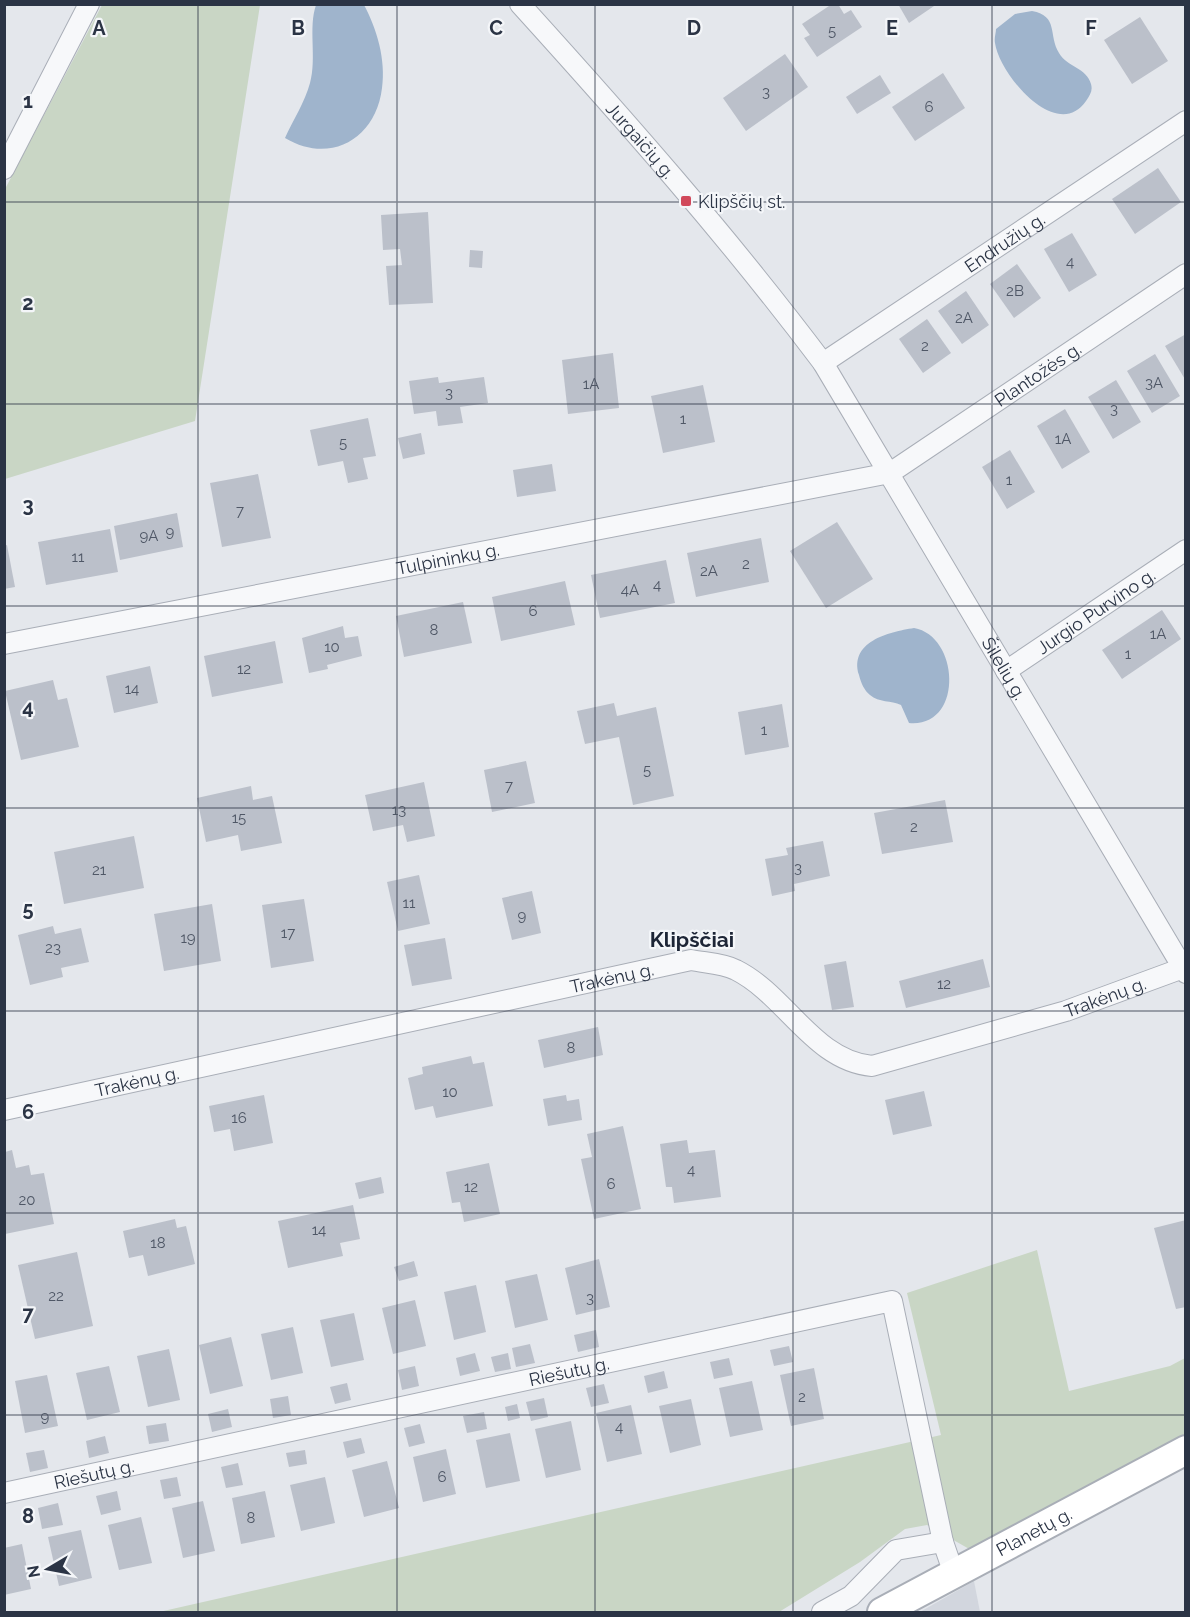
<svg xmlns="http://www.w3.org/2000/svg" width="1190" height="1617" font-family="Raleway,sans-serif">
<rect width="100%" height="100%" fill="#e4e7ec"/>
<path fill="#d2d6de" d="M 974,1581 L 980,1612 L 920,1612 Z"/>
<g fill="#c9d6c5">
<path d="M 102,5 L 260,5 L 195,421 L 5,479 L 5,189 Z"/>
<path d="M 1037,1250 L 1069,1391 L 1170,1366 L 1185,1358 L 1185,1440 L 971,1550 L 927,1525 L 905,1529 L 860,1562 L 779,1612 L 159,1612 L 941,1435 L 907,1293 Z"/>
</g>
<g fill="#9fb4cc">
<path d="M 316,5 L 364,5 C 377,29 386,60 382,88 C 376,139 330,165 285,138 C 293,120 305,102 310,83 C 317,58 308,28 316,5 Z"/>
<path d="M 1032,11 C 1059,16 1048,35 1059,53 C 1067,67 1087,68 1091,84 C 1093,91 1090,95 1086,101 C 1057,143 999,74 995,43 C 994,38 996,33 996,29 L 1015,14 Z"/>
<path d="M 914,628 C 960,636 964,728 909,723 L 901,705 C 891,700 879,703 870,695 C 864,690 861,683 859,675 C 849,642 888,632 914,628 Z"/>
</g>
<g fill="#bbc0ca">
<path d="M 832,4 L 838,4 L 844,14 L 851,10 L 862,27 L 817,57 L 804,38 L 810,35 L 802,24 Z"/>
<path d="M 898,4 L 937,4 L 909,23 Z"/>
<path d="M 1140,17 L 1168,61 L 1132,84 L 1104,40 Z"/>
<path d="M 785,54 L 808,87 L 746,131 L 723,98 Z"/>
<path d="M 943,73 L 965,108 L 915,141 L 892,107 Z"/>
<path d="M 880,75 L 891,93 L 857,114 L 846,97 Z"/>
<path d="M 1158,168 L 1181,202 L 1135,234 L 1112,199 Z"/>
<path d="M 428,212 L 433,303 L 389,305 L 386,266 L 402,265 L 400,249 L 383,250 L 381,215 Z"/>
<path d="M 1072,233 L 1097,275 L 1069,292 L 1044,249 Z"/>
<path d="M 470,250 L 483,251 L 482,268 L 469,267 Z"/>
<path d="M 1017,264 L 1041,298 L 1014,318 L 990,284 Z"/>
<path d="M 966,291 L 989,325 L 962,344 L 938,311 Z"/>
<path d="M 927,319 L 951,353 L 923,373 L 899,339 Z"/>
<path d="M 1186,334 L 1186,381 L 1165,346 Z"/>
<path d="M 613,353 L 619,408 L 568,414 L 562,360 Z"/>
<path d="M 1155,354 L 1180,396 L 1152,413 L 1127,371 Z"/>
<path d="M 438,377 L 439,383 L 484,377 L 488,403 L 460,407 L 463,423 L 438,426 L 436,411 L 414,414 L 409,381 Z"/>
<path d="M 1116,380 L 1141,422 L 1113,439 L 1088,397 Z"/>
<path d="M 703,385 L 715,442 L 663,453 L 651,396 Z"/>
<path d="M 1065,409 L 1090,452 L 1062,469 L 1037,426 Z"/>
<path d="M 368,418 L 376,456 L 363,458 L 368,479 L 348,483 L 343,461 L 318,466 L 310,430 Z"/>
<path d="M 421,433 L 425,454 L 403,459 L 398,438 Z"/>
<path d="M 1010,450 L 1035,492 L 1007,509 L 982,467 Z"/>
<path d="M 552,464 L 556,491 L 517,497 L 513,470 Z"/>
<path d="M 258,474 L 271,538 L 222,547 L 210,483 Z"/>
<path d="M 177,513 L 183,547 L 120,560 L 114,526 Z"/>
<path d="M 837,522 L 873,579 L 826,608 L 790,551 Z"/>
<path d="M 110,529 L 118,572 L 46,585 L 38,542 Z"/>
<path d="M 761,538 L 769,582 L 696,597 L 687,553 Z"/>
<path d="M 7,545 L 15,587 L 4,589 L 4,546 Z"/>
<path d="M 666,560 L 675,603 L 600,618 L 591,575 Z"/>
<path d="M 565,581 L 575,625 L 501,641 L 492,597 Z"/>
<path d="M 463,602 L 472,643 L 404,657 L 396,616 Z"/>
<path d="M 1162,610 L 1181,639 L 1122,679 L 1102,650 Z"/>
<path d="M 343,626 L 345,638 L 358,636 L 362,656 L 327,665 L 328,669 L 309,673 L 302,638 Z"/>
<path d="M 275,641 L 283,683 L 212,697 L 204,656 Z"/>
<path d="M 150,666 L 158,703 L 114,713 L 106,676 Z"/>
<path d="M 53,680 L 58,700 L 67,698 L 79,747 L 21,760 L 5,691 Z"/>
<path d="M 614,703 L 617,716 L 656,707 L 674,796 L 633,805 L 619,737 L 585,744 L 577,711 Z"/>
<path d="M 782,704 L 789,747 L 745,755 L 738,712 Z"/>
<path d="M 526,761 L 535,803 L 492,812 L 484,770 Z"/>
<path d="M 424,782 L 435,836 L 407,842 L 403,825 L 373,831 L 365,795 Z"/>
<path d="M 251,786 L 253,800 L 272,796 L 282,843 L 241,851 L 238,835 L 206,842 L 197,798 Z"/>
<path d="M 945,800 L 953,842 L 882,854 L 874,813 Z"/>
<path d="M 134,836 L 144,888 L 64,904 L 54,852 Z"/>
<path d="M 823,841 L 830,876 L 794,884 L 795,891 L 772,896 L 765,859 L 788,855 L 786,848 Z"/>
<path d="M 419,875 L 430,924 L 398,931 L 387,882 Z"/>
<path d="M 532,891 L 541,933 L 512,940 L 502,898 Z"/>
<path d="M 304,899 L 314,961 L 271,968 L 262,905 Z"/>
<path d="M 212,904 L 221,961 L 164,971 L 154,914 Z"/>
<path d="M 53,926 L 55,934 L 81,928 L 89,962 L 61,968 L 63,977 L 30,985 L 18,935 Z"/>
<path d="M 445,938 L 452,979 L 412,986 L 404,945 Z"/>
<path d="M 983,959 L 990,987 L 906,1008 L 899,981 Z"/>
<path d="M 846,961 L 854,1007 L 832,1010 L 824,965 Z"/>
<path d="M 598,1027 L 603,1055 L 544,1068 L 538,1040 Z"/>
<path d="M 471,1056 L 473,1064 L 484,1062 L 493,1106 L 436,1118 L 433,1106 L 415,1110 L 408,1078 L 423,1074 L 422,1067 Z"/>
<path d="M 924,1091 L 932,1126 L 893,1135 L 885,1100 Z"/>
<path d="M 264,1095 L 273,1143 L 234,1151 L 230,1129 L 214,1132 L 209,1106 Z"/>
<path d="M 566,1095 L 567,1101 L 579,1099 L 582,1120 L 548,1126 L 543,1099 Z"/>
<path d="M 623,1126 L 641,1209 L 594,1219 L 581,1159 L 592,1157 L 587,1134 Z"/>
<path d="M 687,1140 L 689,1153 L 715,1150 L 721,1197 L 674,1203 L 672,1187 L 666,1187 L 660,1144 Z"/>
<path d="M 12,1150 L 16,1168 L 29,1165 L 31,1175 L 44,1173 L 54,1224 L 5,1234 L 5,1152 Z"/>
<path d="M 489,1163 L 500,1214 L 464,1222 L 460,1202 L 452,1203 L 446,1172 Z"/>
<path d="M 381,1177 L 384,1193 L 359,1199 L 355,1183 Z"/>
<path d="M 353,1205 L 360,1239 L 340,1243 L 343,1256 L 288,1268 L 278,1221 Z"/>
<path d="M 175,1219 L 177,1228 L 186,1226 L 195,1264 L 148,1276 L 143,1255 L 129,1258 L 123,1231 Z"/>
<path d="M 1186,1220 L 1186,1307 L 1176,1309 L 1154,1228 Z"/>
<path d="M 77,1252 L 93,1326 L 35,1339 L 18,1265 Z"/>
<path d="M 599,1259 L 610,1307 L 576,1315 L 565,1268 Z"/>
<path d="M 414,1261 L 418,1276 L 399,1281 L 394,1267 Z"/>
<path d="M 537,1274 L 548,1320 L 515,1328 L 505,1281 Z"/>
<path d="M 476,1285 L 486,1332 L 454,1340 L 444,1292 Z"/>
<path d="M 415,1300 L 426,1346 L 393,1354 L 382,1308 Z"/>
<path d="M 354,1313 L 364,1360 L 331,1367 L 320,1320 Z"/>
<path d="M 293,1327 L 303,1373 L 271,1380 L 261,1334 Z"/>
<path d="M 596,1330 L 599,1347 L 578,1352 L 574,1335 Z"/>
<path d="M 231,1337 L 243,1386 L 210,1394 L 199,1345 Z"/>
<path d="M 530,1344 L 535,1363 L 516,1367 L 512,1348 Z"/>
<path d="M 789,1346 L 793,1362 L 774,1366 L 770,1350 Z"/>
<path d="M 169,1349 L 180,1400 L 148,1407 L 137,1356 Z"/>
<path d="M 475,1353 L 480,1371 L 460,1376 L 456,1358 Z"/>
<path d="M 508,1353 L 511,1369 L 495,1372 L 491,1357 Z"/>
<path d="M 729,1358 L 733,1375 L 714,1379 L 710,1362 Z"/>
<path d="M 109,1366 L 120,1412 L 87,1420 L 76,1373 Z"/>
<path d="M 415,1366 L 419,1386 L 402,1390 L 398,1370 Z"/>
<path d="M 814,1368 L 824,1419 L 791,1426 L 780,1375 Z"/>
<path d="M 664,1371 L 668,1388 L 648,1393 L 644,1376 Z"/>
<path d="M 47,1375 L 58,1426 L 25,1433 L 15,1381 Z"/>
<path d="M 752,1381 L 763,1430 L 730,1437 L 719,1388 Z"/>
<path d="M 347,1383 L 351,1400 L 335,1404 L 330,1387 Z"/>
<path d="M 604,1384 L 609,1403 L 591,1407 L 586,1388 Z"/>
<path d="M 288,1396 L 291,1415 L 273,1418 L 270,1399 Z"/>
<path d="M 544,1398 L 548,1417 L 531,1421 L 526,1402 Z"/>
<path d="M 691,1399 L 701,1445 L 670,1453 L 659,1406 Z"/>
<path d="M 517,1404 L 520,1418 L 508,1421 L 505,1407 Z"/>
<path d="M 631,1405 L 642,1454 L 607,1462 L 596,1413 Z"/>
<path d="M 228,1409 L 232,1427 L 212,1432 L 208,1414 Z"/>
<path d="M 484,1412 L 487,1429 L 467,1433 L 463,1416 Z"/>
<path d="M 571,1421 L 581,1470 L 546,1478 L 535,1429 Z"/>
<path d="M 166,1423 L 169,1441 L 149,1444 L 146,1426 Z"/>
<path d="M 420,1424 L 425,1443 L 409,1447 L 404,1428 Z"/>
<path d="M 510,1433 L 520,1481 L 486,1488 L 476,1440 Z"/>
<path d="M 105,1436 L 109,1453 L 89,1458 L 86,1441 Z"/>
<path d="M 361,1438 L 365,1453 L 347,1458 L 343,1442 Z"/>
<path d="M 446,1449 L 456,1494 L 423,1502 L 413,1457 Z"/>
<path d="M 44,1450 L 48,1468 L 30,1472 L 26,1453 Z"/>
<path d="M 305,1450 L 307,1464 L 289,1467 L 286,1453 Z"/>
<path d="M 387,1461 L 399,1508 L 364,1517 L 352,1470 Z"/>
<path d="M 238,1463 L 243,1485 L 226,1488 L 221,1467 Z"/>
<path d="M 177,1477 L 181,1496 L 164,1499 L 160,1480 Z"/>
<path d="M 325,1477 L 335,1523 L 301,1531 L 290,1485 Z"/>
<path d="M 117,1491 L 121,1510 L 101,1515 L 96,1496 Z"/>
<path d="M 265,1491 L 275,1537 L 241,1544 L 232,1498 Z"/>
<path d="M 203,1501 L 215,1551 L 183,1558 L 172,1508 Z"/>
<path d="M 58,1503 L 63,1525 L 42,1529 L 38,1508 Z"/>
<path d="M 141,1517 L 152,1563 L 119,1570 L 108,1525 Z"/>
<path d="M 81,1530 L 92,1578 L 59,1586 L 48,1537 Z"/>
<path d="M 22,1544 L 31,1589 L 4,1595 L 4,1548 Z"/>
</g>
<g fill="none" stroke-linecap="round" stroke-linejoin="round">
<defs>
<g id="minor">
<path id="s1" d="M 520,4 C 626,121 729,238 823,363 L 1186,973"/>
<path d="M 4,169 L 89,4"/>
<path id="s2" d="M 823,363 L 1186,121"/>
<path id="s3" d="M 4,644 L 890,473 L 1186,274"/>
<path id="s4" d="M 1006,671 L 1186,550"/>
<path id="s5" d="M 4,1110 L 691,960 C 705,963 723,963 736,970 C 786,995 814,1061 872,1066 L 1066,1011 L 1183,968"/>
<path id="s6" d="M 4,1493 L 892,1301 L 943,1542"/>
<path d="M 822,1612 L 851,1596 L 896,1550 L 943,1542 L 954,1574"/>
</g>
<g id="secondary">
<path id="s7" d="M 882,1612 L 1186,1450"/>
</g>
</defs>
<use href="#minor" stroke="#a9aeb7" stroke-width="22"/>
<use href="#secondary" stroke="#a9aeb7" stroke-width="32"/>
<use href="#minor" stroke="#f7f8fa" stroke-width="20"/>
<use href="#secondary" stroke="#fff" stroke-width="28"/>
</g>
<path fill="none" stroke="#2b3445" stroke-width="1.5" stroke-opacity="0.55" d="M 198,4 L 198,1612M 397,4 L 397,1612M 595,4 L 595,1612M 793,4 L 793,1612M 992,4 L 992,1612M 4,202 L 1186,202M 4,404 L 1186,404M 4,606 L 1186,606M 4,808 L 1186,808M 4,1011 L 1186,1011M 4,1213 L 1186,1213M 4,1415 L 1186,1415"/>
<rect fill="#d1495b" stroke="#f4f6f9" stroke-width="2" x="680" y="195" width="12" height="12" rx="3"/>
<g text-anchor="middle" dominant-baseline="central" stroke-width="4.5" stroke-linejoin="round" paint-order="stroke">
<g font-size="15" fill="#4f5766">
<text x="832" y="31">5</text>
<text x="766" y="92">3</text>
<text x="929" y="107">6</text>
<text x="1070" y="262">4</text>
<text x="1015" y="291">2B</text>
<text x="964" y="318">2A</text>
<text x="925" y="346">2</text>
<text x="1154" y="383">3A</text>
<text x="591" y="384">1A</text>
<text x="449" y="393">3</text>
<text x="1114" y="409">3</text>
<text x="683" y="419">1</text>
<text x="1063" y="439">1A</text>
<text x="343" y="443">5</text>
<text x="1009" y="480">1</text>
<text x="240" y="511">7</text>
<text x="170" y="532">9</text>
<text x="149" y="536">9A</text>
<text x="78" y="557">11</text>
<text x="746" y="564">2</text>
<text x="709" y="571">2A</text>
<text x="657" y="585">4</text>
<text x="630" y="590">4A</text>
<text x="533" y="611">6</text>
<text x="434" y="630">8</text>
<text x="1158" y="634">1A</text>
<text x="332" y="647">10</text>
<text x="1128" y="654">1</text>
<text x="244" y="669">12</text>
<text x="132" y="689">14</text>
<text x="764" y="730">1</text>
<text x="647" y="770">5</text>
<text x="509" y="786">7</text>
<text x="399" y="810">13</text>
<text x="239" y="818">15</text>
<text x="914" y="827">2</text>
<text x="798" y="868">3</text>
<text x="99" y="870">21</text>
<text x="409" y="903">11</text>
<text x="522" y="916">9</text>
<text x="288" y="933">17</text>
<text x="188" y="938">19</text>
<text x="53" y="948">23</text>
<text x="944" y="984">12</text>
<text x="571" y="1048">8</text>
<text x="450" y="1092">10</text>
<text x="239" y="1118">16</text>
<text x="691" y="1170">4</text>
<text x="611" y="1184">6</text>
<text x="471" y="1187">12</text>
<text x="27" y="1200">20</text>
<text x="319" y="1230">14</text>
<text x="158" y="1243">18</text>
<text x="56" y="1296">22</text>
<text x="590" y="1298">3</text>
<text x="802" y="1397">2</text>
<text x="45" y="1417">9</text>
<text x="619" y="1427">4</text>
<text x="442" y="1477">6</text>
<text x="251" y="1518">8</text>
</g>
<g font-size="18" fill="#2b3445" stroke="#f4f6f9">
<text stroke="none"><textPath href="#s1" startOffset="182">Jurgaičių g.</textPath></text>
<text stroke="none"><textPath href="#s2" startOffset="218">Endružių g.</textPath></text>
<text stroke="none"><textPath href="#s3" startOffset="1080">Plantožės g.</textPath></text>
<text stroke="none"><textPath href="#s3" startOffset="452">Tulpininkų g.</textPath></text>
<text stroke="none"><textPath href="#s4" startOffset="108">Jurgio Purvino g.</textPath></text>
<text stroke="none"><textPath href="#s1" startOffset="825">Šilelių g.</textPath></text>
<text stroke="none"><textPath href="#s5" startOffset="622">Trakėnų g.</textPath></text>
<text stroke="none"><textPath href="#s5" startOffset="1162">Trakėnų g.</textPath></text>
<text stroke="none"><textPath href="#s5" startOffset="136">Trakėnų g.</textPath></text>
<text stroke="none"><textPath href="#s6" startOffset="578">Riešutų g.</textPath></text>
<text stroke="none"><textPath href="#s6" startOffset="92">Riešutų g.</textPath></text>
<text stroke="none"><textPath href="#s7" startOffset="172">Planetų g.</textPath></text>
</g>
<g font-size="18" fill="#2b3445" stroke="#f4f6f9" text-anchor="start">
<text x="698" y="201">Klipščių st.</text>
</g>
<g font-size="21" font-weight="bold" fill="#1d2536" stroke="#f4f6f9">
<text x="692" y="939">Klipščiai</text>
</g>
</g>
<g font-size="20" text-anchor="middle" font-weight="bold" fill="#2b3445" stroke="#f4f6f9" stroke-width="4.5" stroke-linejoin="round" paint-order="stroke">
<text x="99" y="35">A</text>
<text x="298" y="35">B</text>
<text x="496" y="35">C</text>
<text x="694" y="35">D</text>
<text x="892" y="35">E</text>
<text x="1091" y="35">F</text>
<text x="28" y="108">1</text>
<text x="28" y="310">2</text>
<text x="28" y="512">3</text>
<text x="28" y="714">4</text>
<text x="28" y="916">5</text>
<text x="28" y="1119">6</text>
<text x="28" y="1321">7</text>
<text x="28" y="1523">8</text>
</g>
<rect width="1190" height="1617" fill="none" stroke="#2b3445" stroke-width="12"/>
<g transform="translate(48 1569) rotate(260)" stroke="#f4f6f9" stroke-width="4.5" paint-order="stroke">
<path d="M0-4.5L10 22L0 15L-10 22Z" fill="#2b3445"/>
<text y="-9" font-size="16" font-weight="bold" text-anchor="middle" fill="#2b3445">N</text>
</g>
</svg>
